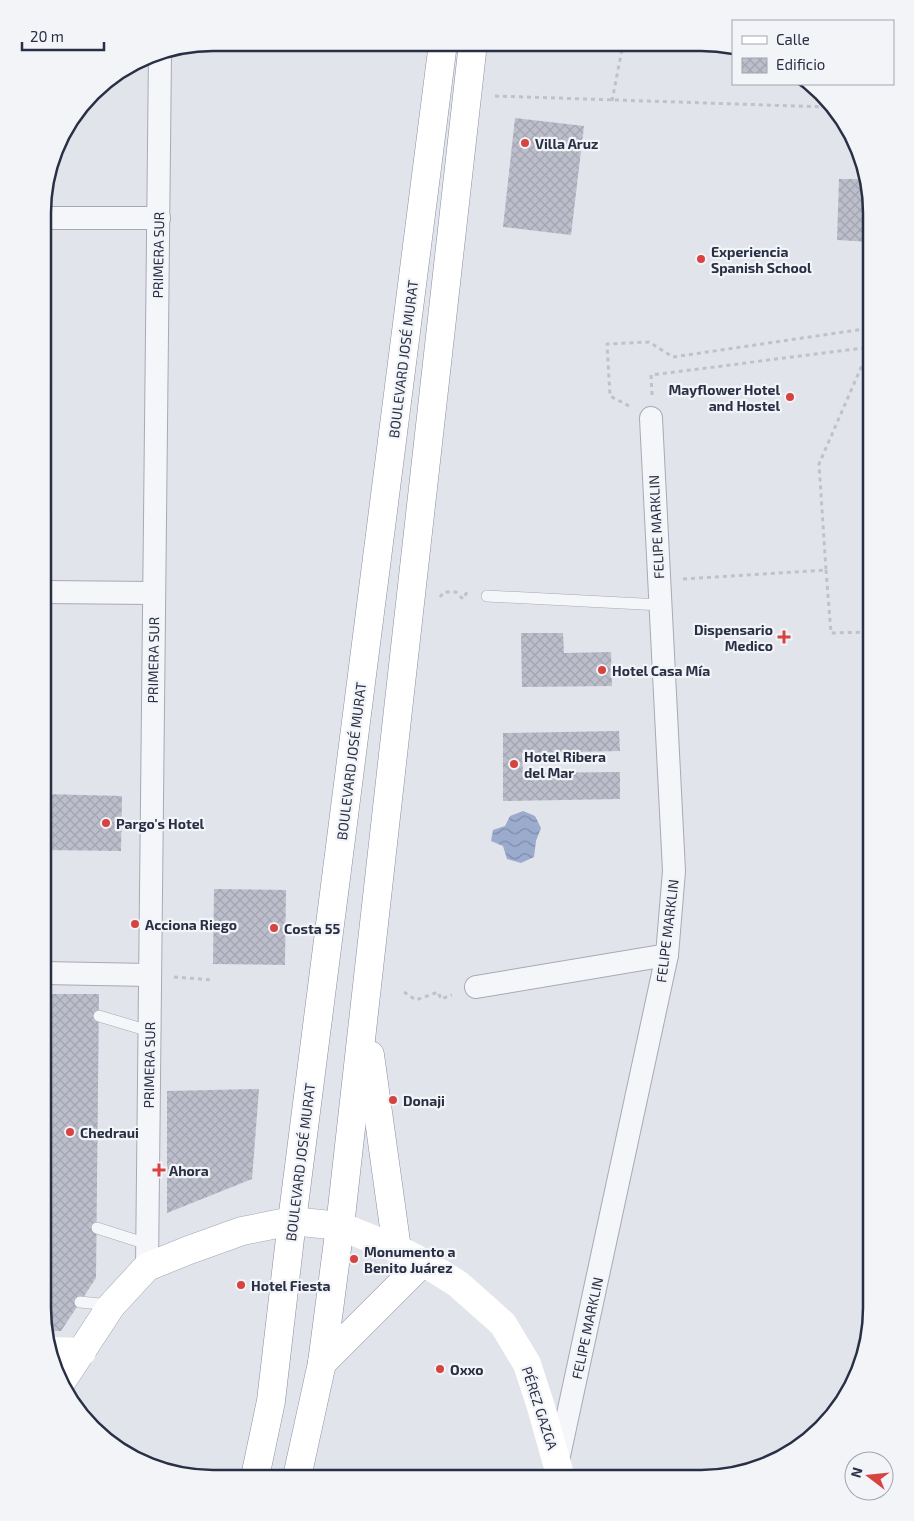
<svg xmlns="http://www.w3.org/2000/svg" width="914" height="1521" font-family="'Exo 2',sans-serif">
<defs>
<pattern id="water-waves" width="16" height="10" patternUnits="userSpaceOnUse" patternTransform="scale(1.25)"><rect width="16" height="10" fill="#9babcd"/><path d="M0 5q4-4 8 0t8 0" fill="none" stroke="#7e8ca8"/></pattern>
<pattern id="building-cross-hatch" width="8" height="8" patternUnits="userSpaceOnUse" patternTransform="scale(1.25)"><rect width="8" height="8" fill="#bcbfcb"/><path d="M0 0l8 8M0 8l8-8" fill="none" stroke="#a2a4b0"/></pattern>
</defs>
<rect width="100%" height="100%" fill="#e2e4eb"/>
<path fill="url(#water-waves)" d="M 523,811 L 535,816 L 541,828 L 536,841 L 534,857 L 521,863 L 507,859 L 503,846 L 491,841 L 493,830 L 505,826 L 510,816 Z"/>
<g fill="url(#building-cross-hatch)">
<path d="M 515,118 L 584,126 L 571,235 L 503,227 Z"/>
<path d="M 839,179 L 865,179 L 872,214 L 871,242 L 837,240 Z"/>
<path d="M 521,633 L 563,633 L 564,653 L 611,652 L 612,686 L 522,687 Z"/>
<path d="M 619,731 L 620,751 L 522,753 L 523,773 L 620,772 L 620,799 L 503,801 L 503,733 Z"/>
<path d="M 43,794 L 122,796 L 121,851 L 43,850 Z"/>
<path d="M 214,889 L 286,890 L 285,965 L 213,964 Z"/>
<path d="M 43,994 L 99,994 L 96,1278 L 61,1331 L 47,1331 L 42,1307 Z"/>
<path d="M 259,1089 L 252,1179 L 167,1213 L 167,1091 Z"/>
</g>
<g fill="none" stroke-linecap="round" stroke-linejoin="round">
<defs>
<g id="lane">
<path d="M 487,596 L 661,605"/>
<path d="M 99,1016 L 149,1031"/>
<path d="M 97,1228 L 147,1244"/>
<path d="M 80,1302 L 110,1305"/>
<path d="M 187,1475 L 217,1477"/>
</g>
<g id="street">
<path d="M 44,218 L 159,218"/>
<path d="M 43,592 L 154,593"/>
<path d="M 43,973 L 150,975"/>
<path d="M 476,987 L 667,955"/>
<path d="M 147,1267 L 160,53"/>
<path d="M 557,1465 L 667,955 L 674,871 L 651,418"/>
</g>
<path id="primary" d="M 62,1381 L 111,1306 L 147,1267 L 189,1250 L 242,1231 L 292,1221 L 340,1226"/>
<g id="highway">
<path d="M 370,1055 L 397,1249"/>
<path d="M 322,1363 L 423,1262"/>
<path d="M 255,1477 L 271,1401 L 292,1221 L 443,43"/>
<path d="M 297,1477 L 322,1363 L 340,1226 L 473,43"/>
</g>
</defs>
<use href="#lane" stroke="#a7aab6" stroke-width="12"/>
<use href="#street" stroke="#a7aab6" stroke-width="24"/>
<use href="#primary" stroke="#a1a6b8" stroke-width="29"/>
<use href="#highway" stroke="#898fa3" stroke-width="29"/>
<g stroke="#c0c2ca" stroke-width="3" stroke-dasharray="4 4" stroke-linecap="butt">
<path d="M 495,96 L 827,107"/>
<path d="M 612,101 L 623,44"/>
<path d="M 652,395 L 651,375 L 871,347"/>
<path d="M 629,406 L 610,396 L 607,344 L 649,342 L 673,357 L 871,328"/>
<path d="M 826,570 L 831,633 L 871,632"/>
<path d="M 683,579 L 826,570 L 819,464 L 870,347"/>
<path d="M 440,597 L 444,592 L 456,592 L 463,599 L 467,592"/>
<path d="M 174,977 L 213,980"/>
<path d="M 404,992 L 416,1000 L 438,992 L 441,999 L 452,995"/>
<path d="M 587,1473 L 603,1478"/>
</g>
<use href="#lane" stroke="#f5f6f9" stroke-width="11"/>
<use href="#street" stroke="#f5f6f9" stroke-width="22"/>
<g stroke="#fff" stroke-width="28">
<path d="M 340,1226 L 397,1249 L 423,1262 L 458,1284 L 503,1324 L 527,1364 L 541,1407 L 561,1478"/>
<path d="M 51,1351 L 82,1352"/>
</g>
<use href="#primary" stroke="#fff" stroke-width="28"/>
<use href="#highway" stroke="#fff" stroke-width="28"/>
</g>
<g fill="#d64341" stroke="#f2f4f8" stroke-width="2">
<circle cx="525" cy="143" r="5"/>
<circle cx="701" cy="259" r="5"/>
<circle cx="790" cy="397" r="5"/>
<path d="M781.5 629.5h5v5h5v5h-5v5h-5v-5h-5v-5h5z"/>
<circle cx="602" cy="670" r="5"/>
<circle cx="514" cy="764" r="5"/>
<circle cx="106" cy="823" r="5"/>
<circle cx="135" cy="924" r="5"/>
<circle cx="274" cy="928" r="5"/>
<circle cx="393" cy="1100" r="5"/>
<circle cx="70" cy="1132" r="5"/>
<path d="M156.5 1162.5h5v5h5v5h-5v5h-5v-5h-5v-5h5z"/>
<circle cx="354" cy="1259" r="5"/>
<circle cx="241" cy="1285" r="5"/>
<circle cx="440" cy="1369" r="5"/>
</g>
<g text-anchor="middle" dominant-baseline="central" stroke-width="4.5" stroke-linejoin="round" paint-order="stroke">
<g font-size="14" font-weight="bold" fill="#292f44" stroke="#f2f4f8" text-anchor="start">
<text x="535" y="143">Villa Aruz</text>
<text x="711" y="251">Experiencia<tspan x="711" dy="16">Spanish School</tspan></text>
<text x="780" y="389" text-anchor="end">Mayflower Hotel<tspan x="780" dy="16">and Hostel</tspan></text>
<text x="773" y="629" text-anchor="end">Dispensario<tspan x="773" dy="16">Medico</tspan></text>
<text x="612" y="670">Hotel Casa Mía</text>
<text x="524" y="756">Hotel Ribera<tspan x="524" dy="16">del Mar</tspan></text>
<text x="116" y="823">Pargo's Hotel</text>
<text x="145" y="924">Acciona Riego</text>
<text x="284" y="928">Costa 55</text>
<text x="403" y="1100">Donaji</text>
<text x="80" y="1132">Chedraui</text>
<text x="169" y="1170">Ahora</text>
<text x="364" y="1251">Monumento a<tspan x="364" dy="16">Benito Juárez</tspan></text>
<text x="251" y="1285">Hotel Fiesta</text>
<text x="450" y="1369">Oxxo</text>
</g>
<g font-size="14" fill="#292f44" stroke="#f2f4f8">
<text transform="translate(158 255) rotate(-89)">PRIMERA SUR</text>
<text transform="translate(403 359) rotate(-83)">BOULEVARD JOSÉ MURAT</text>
<text transform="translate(656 527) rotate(-93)">FELIPE MARKLIN</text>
<text transform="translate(153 660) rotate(-89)">PRIMERA SUR</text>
<text transform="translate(351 761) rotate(-83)">BOULEVARD JOSÉ MURAT</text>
<text transform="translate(667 931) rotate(-83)">FELIPE MARKLIN</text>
<text transform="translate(149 1065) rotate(-89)">PRIMERA SUR</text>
<text transform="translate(300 1162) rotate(-83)">BOULEVARD JOSÉ MURAT</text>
<text transform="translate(587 1328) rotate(-78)">FELIPE MARKLIN</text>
<text transform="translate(540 1408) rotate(72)">PÉREZ GAZGA</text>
</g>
</g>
<path d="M0 0H914V1521H0ZM213 51H701A162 162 0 0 1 863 213V1308A162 162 0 0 1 701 1470H213A162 162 0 0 1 51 1308V213A162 162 0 0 1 213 51Z" fill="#f2f4f8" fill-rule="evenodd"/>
<path fill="none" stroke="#292f44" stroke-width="2.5" d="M213 51H701A162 162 0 0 1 863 213V1308A162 162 0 0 1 701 1470H213A162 162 0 0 1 51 1308V213A162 162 0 0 1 213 51Z"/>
<rect x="732" y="20" width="162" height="65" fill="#f2f4f8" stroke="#a2a5b0"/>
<rect x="742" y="36" width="25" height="8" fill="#ffffff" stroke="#a2a5b0"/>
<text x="776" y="45" font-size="15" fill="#292f44">Calle</text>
<rect x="742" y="58" width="25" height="15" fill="url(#building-cross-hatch)" stroke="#a2a5b0"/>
<text x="776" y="70" font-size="15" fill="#292f44">Edificio</text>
<g transform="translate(869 1476) rotate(286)"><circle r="24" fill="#f2f4f8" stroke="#a2a5b0"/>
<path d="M0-4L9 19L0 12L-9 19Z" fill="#d64341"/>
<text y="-8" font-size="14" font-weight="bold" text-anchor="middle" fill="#292f44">N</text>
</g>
<path d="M22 42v8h82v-8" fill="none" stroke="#292f44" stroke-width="2.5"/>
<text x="30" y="42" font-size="15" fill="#292f44" stroke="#f2f4f8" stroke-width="4" paint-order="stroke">20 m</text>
</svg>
